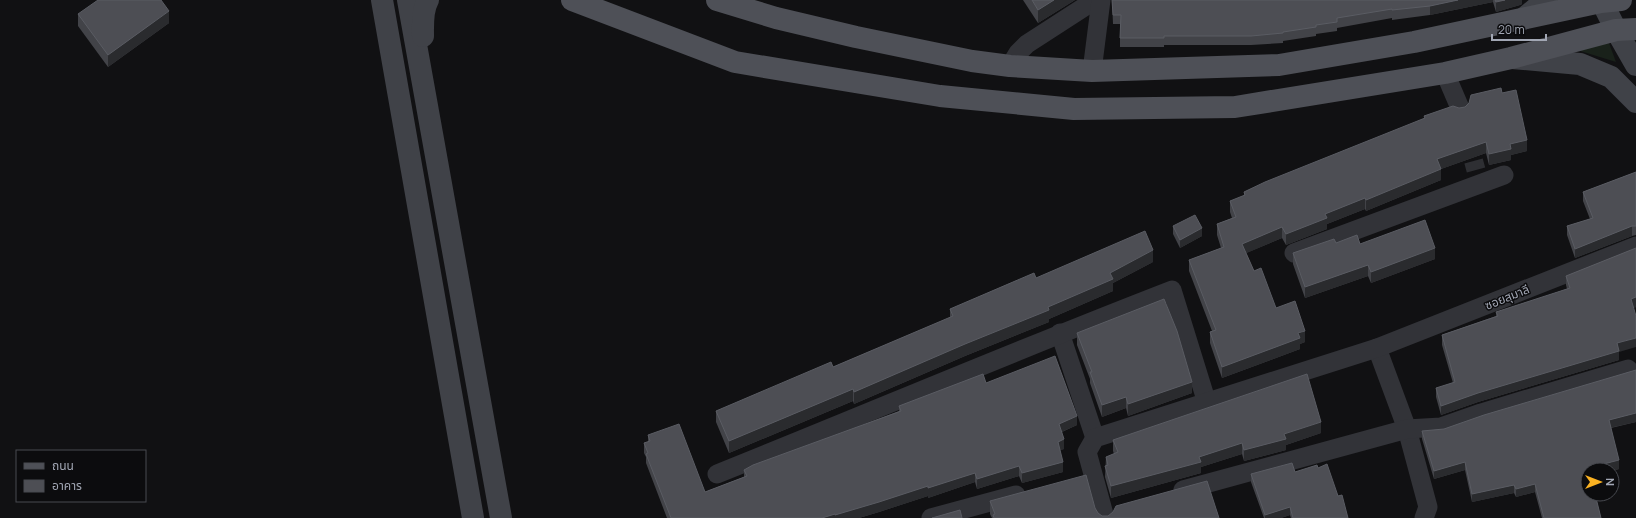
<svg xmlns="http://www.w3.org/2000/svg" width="1636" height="518" font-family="Manrope,'Noto Sans Thai',sans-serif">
<rect width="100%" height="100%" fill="#111113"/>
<path fill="#19211a" d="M 1609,43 L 1616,62 L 1577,50 Z"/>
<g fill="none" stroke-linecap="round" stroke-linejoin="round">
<path stroke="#2e2f33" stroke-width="19" stroke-dasharray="19 10" stroke-linecap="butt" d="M 1466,133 L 1476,170"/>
<g stroke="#323338" stroke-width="19">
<path d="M 1010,66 L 1018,53 L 1027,44 L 1095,0"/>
<path d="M 1092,71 L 1101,0"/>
<path d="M 1445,73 L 1460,108"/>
<path d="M 1294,253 L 1504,175"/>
<path d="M 1060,333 L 1095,438"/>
<path d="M 1377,348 L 1407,429 L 1428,507 L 1424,518"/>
<path d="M 717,474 C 869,413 1019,349 1172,290 L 1207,403"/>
<path d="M 1183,490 L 1407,429 L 1441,427 L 1481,413 L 1628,369"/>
<path d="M 931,518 L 1016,495"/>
<path d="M 1105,518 L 1087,452 L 1095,438 L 1377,348 L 1636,246"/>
</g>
<g stroke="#404248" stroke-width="22">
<path d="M 382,0 L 473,518"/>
<path d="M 408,0 L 501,518"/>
<path d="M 1601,0 L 1616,30 L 1636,65"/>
<path d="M 1523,19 L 1546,0"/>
<path d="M 423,36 C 423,24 422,10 428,0"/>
<path d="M 1512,58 L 1580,64 L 1611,77 L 1636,102"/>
</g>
<g stroke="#4e5057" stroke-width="22">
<path d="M 572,0 L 735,62 L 940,96 L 1074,109 L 1235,107 L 1445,73 L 1511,58 L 1616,30 L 1636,29"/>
<path d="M 717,0 L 776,18 L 856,37 L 972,61 L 1010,66 L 1092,71 L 1279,65 L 1414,42 L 1601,2 L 1621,0"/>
</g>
</g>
<g fill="#424348">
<path d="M 1023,0 L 1075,0 L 1038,23 Z"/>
<path d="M 1112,0 L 1522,0 L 1522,4 L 1520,5 L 1496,12 L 1493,2 L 1430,15 L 1392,20 L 1392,18 L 1337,28 L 1337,31 L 1316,34 L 1316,36 L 1283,41 L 1283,43 L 1251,45 L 1164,45 L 1164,47 L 1120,47 L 1120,24 L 1113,24 Z"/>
<path d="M 78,14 L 169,23 L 108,67 L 78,26 Z"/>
<path d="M 1502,93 L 1527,151 L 1511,155 L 1511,160 L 1489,165 L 1486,153 L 1441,169 L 1441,180 L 1366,211 L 1365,209 L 1327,224 L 1327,229 L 1286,245 L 1282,238 L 1246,253 L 1254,271 L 1276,308 L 1305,342 L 1300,344 L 1300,349 L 1222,378 L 1210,343 L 1210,332 L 1212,331 L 1189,271 L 1189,260 L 1221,248 L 1217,235 L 1217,224 L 1232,218 L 1230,212 L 1230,201 L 1244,196 L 1244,192 L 1424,119 L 1424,116 L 1465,107 Z"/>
<path d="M 1636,172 L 1636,235 L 1632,236 L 1575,258 L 1567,235 L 1567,226 L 1590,219 L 1583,201 L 1583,192 Z"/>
<path d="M 1173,226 L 1202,236 L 1180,248 L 1173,234 Z"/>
<path d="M 1336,243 L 1360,244 L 1435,259 L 1371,283 L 1368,276 L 1305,298 L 1293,264 L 1293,253 Z"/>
<path d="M 1636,248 L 1636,307 L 1633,308 L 1619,352 L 1619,360 L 1478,402 L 1441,415 L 1436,397 L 1436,388 L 1453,383 L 1442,345 L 1442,335 L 1496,316 L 1496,312 L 1567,289 L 1566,285 L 1566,276 Z"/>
<path d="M 1153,262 L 1113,283 L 1113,291 L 1049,319 L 1049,322 L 965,356 L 854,404 L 853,401 L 729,453 L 716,422 L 716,411 L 833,367 L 950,318 L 950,309 L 1036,278 Z"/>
<path d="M 1077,333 L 1192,393 L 1128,416 L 1126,408 L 1102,417 L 1090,383 L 1090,379 L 1077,345 Z"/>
<path d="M 1636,370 L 1636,422 L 1611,428 L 1619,469 L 1612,471 L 1612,470 L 1588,470 L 1601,518 L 1542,518 L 1535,492 L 1516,497 L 1514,493 L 1472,502 L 1465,470 L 1434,479 L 1422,439 L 1422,431 L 1444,429 Z"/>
<path d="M 986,383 L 1077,425 L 1062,432 L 1064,449 L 1060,450 L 1063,472 L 1022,483 L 1019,476 L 977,489 L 975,482 L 928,498 L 928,496 L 879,512 L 859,518 L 667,518 L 646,463 L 646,457 L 644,453 L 644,443 L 648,442 L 648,435 L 705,492 L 744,477 L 744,470 L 899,411 L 899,406 Z"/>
<path d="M 1321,433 L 1286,445 L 1286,450 L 1244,461 L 1242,454 L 1201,467 L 1201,473 L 1111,498 L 1105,477 L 1106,457 L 1114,454 L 1113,451 L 1113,440 Z"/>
<path d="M 1318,468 L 1338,496 L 1348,518 L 1291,518 L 1290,515 L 1281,518 L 1264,518 L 1251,482 L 1251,474 L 1295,472 Z"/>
<path d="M 990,501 L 1095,508 L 1098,513 L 1102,516 L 1219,518 L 992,518 L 990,514 Z"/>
</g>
<g fill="#2a2b2e">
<path d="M 1054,0 L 1075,0 L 1038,23 L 1038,10 Z"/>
<path d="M 1458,0 L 1493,0 L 1493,2 L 1430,15 L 1430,6 Z"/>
<path d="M 1505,0 L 1522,0 L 1522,4 L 1520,5 L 1496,12 L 1496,2 Z"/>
<path d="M 169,11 L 169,23 L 108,67 L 108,55 Z"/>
<path d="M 1527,140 L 1527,151 L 1511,155 L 1511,160 L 1489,165 L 1489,154 L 1510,144 Z"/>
<path d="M 1486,142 L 1486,153 L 1441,169 L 1441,180 L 1366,211 L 1366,200 L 1437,159 Z"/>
<path d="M 1365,198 L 1365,209 L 1327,224 L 1327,229 L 1286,245 L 1286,234 L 1325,214 Z"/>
<path d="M 1632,226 L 1632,236 L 1575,258 L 1575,249 Z"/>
<path d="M 1282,227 L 1282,238 L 1242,255 L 1242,244 Z"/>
<path d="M 1202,228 L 1202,236 L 1180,248 L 1180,240 Z"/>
<path d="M 1435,248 L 1435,259 L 1371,283 L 1371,272 Z"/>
<path d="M 1153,250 L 1153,262 L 1113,283 L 1113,291 L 1049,319 L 1049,322 L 965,356 L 854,404 L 854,392 L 1048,307 L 1110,273 Z"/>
<path d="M 1368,265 L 1368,276 L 1305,298 L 1305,287 Z"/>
<path d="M 1636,297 L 1636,307 L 1631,309 L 1631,299 Z"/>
<path d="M 1305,331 L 1305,342 L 1300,344 L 1300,349 L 1222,378 L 1222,367 Z"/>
<path d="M 1636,338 L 1636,347 L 1619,352 L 1619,360 L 1478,402 L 1441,415 L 1441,406 L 1617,343 Z"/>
<path d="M 1192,382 L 1192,393 L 1128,416 L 1128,404 Z"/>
<path d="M 853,389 L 853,401 L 729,453 L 729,441 Z"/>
<path d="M 1126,397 L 1126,408 L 1102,417 L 1102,405 Z"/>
<path d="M 1636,413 L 1636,422 L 1609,428 L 1609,420 Z"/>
<path d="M 1077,416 L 1077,425 L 1059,433 L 1059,424 Z"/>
<path d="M 1321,422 L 1321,433 L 1286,445 L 1286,450 L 1244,461 L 1244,450 L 1284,434 Z"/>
<path d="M 1064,439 L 1064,449 L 1058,451 L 1058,442 Z"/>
<path d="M 1242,443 L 1242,454 L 1201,467 L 1201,473 L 1111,498 L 1111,486 L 1199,457 Z"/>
<path d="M 1619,460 L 1619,469 L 1612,471 L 1612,470 L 1588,470 L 1588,468 Z"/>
<path d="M 1063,462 L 1063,472 L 1022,483 L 1022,473 Z"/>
<path d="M 1465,462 L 1465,470 L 1434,479 L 1434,471 Z"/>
<path d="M 1019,466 L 1019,476 L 977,489 L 977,479 Z"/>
<path d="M 975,473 L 975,482 L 928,498 L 928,488 Z"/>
<path d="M 1535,484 L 1535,492 L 1516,497 L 1516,489 Z"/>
<path d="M 1514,485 L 1514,493 L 1472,502 L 1472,494 Z"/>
<path d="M 928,486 L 928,496 L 879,512 L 859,518 L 835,518 L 835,515 Z"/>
<path d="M 1290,507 L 1290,515 L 1281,518 L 1265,518 L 1265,515 Z"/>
<path d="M 835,514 L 835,518 L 822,518 Z"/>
</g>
<g fill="#4d4e54" stroke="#5a5c63">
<path d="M 98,0 L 161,0 L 169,11 L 108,55 L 78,14 Z"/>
<path d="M 1032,0 L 1054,0 L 1038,10 Z"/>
<path d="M 1112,0 L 1458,0 L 1430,6 L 1392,10 L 1392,9 L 1337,18 L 1337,22 L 1316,25 L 1316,27 L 1283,32 L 1283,33 L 1251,36 L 1164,36 L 1164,38 L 1120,38 L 1121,15 L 1113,15 Z"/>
<path d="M 1495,0 L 1505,0 L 1496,2 Z"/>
<path d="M 1501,88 L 1502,93 L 1516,90 L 1527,140 L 1510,144 L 1511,149 L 1489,154 L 1486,142 L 1437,159 L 1441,169 L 1366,200 L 1365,198 L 1325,214 L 1327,218 L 1286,234 L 1282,227 L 1242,244 L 1254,271 L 1261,268 L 1276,308 L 1295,301 L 1305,331 L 1298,333 L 1300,338 L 1222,367 L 1210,332 L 1216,330 L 1189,260 L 1224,247 L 1217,224 L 1236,217 L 1230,201 L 1245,195 L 1244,192 L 1265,182 L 1425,118 L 1424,116 L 1453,106 L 1459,108 L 1465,107 L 1469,103 L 1471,95 Z"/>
<path d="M 1636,172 L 1636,226 L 1632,226 L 1575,249 L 1567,226 L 1593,218 L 1583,192 Z"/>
<path d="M 1195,215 L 1202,228 L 1180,240 L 1173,226 Z"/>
<path d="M 1425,220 L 1435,248 L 1371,272 L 1368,265 L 1305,287 L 1293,253 L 1334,239 L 1336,243 L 1357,235 L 1360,244 Z"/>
<path d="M 1145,231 L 1153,250 L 1110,273 L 1113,279 L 1048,307 L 1049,310 L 965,344 L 854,392 L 853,389 L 729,441 L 716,411 L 831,362 L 833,367 L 953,316 L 950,309 L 1034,273 L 1036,278 Z"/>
<path d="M 1636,248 L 1636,297 L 1631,299 L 1636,316 L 1636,338 L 1617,343 L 1619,351 L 1478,393 L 1441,406 L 1436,388 L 1455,382 L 1442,335 L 1498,316 L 1496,312 L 1570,288 L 1566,276 Z"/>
<path d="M 1164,299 L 1177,331 L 1192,382 L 1128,404 L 1126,397 L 1102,405 L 1090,372 L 1092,372 L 1077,333 Z"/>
<path d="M 1055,356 L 1077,416 L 1059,424 L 1064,439 L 1058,442 L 1063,462 L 1022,473 L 1019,466 L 977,479 L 975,473 L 928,488 L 928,486 L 879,502 L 835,515 L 835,514 L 822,518 L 671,518 L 646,454 L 648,453 L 644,443 L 650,441 L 648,435 L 679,424 L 705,492 L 747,476 L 744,470 L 753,465 L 901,411 L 899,406 L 983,374 L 986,383 Z"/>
<path d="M 1636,370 L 1636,413 L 1609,420 L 1619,460 L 1588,468 L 1589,470 L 1588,470 L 1588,494 L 1595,494 L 1601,518 L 1544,518 L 1535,484 L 1516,489 L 1514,485 L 1472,494 L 1465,462 L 1434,471 L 1422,431 L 1444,429 L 1484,415 Z"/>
<path d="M 1307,374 L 1321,422 L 1284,434 L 1286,439 L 1244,450 L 1242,443 L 1199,457 L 1201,462 L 1111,486 L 1105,466 L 1108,465 L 1106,457 L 1118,452 L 1113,440 Z"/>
<path d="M 1292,463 L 1295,472 L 1317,465 L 1318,468 L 1327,464 L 1338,496 L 1342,495 L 1348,518 L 1293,518 L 1290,507 L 1265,515 L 1251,474 Z"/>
<path d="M 1086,475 L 1095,508 L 1098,513 L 1102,516 L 1108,516 L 1113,512 L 1116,506 L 1207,481 L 1219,518 L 994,518 L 993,515 L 995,514 L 990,501 Z"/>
<path d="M 960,510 L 962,518 L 932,518 Z"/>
</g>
<g text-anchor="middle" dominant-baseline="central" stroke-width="3" stroke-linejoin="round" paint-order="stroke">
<g font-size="12" fill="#a2a7b4" stroke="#0c0c0e">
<text transform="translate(1507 297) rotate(-22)">ซอยสุมาลี</text>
</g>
</g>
<rect x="16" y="450" width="130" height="52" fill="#0c0c0e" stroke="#484a50"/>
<rect x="24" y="463" width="20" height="6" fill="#4e5057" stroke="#484a50"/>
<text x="52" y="470" font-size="12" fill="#a2a7b4">ถนน</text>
<rect x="24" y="480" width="20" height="12" fill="#4d4e54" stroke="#484a50"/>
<text x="52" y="490" font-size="12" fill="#a2a7b4">อาคาร</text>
<g transform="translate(1600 482) rotate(90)"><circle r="19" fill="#0c0c0e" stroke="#484a50"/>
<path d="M0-3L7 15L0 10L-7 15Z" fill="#fbb222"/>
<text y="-6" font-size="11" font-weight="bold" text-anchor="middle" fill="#a2a7b4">N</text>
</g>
<path d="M1492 34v6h54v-6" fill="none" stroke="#a2a7b4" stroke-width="2"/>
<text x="1498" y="34" font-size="12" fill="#a2a7b4" stroke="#0c0c0e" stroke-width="3" paint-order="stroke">20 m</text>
</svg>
